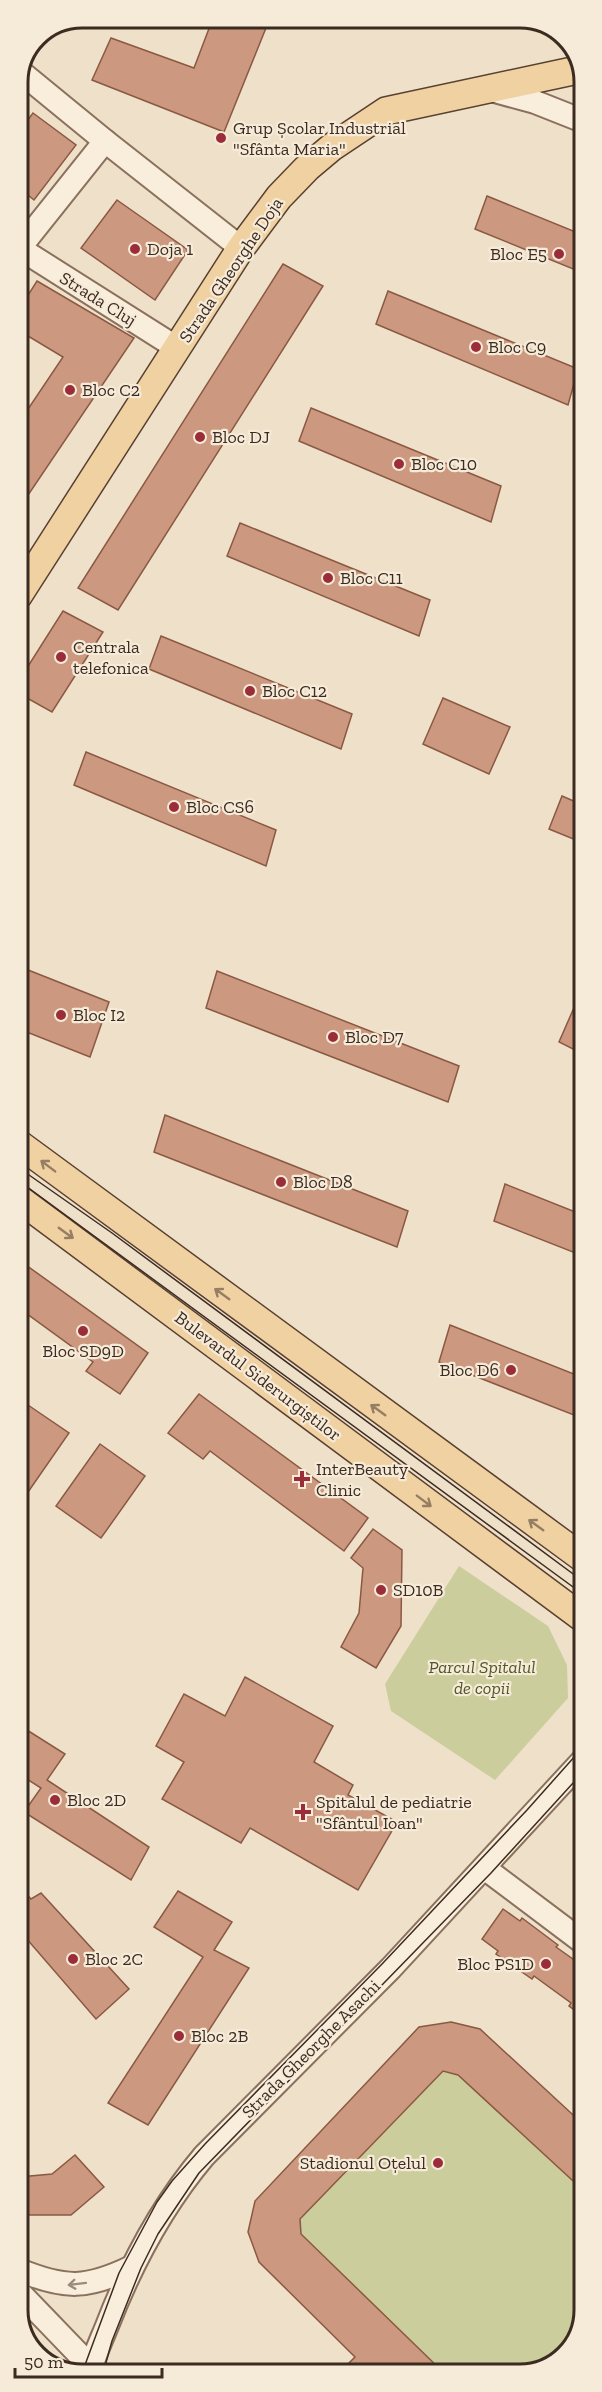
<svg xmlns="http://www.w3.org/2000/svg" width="602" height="2392" font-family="'Zilla Slab',serif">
<rect width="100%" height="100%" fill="#efe0c9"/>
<g fill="#cccd9c">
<path d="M 459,1566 L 548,1626 L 567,1665 L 568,1698 L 495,1780 L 391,1711 L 385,1684 Z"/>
<path d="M 480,2029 L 584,2125 L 584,2309 L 568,2352 L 531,2373 L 339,2373 L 355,2356 L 255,2201 Z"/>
</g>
<g fill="#cc987f" stroke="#8a5943" stroke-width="1.5">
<path d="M 213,18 L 270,18 L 224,132 L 92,80 L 111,38 L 194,68 Z"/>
<path d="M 33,113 L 76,145 L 34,200 L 18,187 L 18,133 Z"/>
<path d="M 487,196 L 583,235 L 583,273 L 475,229 Z"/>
<path d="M 117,200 L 188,250 L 155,300 L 81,248 Z"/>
<path d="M 283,264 L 323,286 L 118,610 L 78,588 Z"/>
<path d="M 37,281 L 134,338 L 18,510 L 18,424 L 63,357 L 18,330 L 18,311 Z"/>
<path d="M 388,291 L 578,369 L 568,405 L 376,324 Z"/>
<path d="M 311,408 L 501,486 L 491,522 L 299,441 Z"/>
<path d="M 240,523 L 430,600 L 419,636 L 227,556 Z"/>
<path d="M 63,611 L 103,632 L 52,712 L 18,693 L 18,682 Z"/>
<path d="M 161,636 L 352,714 L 341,749 L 149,669 Z"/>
<path d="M 443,698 L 510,727 L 489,774 L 423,744 Z"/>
<path d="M 86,752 L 276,830 L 266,866 L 74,785 Z"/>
<path d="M 562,796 L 583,805 L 583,843 L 549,829 Z"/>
<path d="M 18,966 L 109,1002 L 90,1057 L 19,1029 Z"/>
<path d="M 217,971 L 459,1066 L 448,1102 L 206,1008 Z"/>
<path d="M 583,987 L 583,1054 L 559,1042 Z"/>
<path d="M 165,1115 L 408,1211 L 397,1247 L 154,1152 Z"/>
<path d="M 505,1184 L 583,1215 L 583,1256 L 494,1221 Z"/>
<path d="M 19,1260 L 148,1353 L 120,1394 L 86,1371 L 93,1362 L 19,1308 Z"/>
<path d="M 450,1325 L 584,1378 L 584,1419 L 439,1362 Z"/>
<path d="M 199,1394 L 368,1518 L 344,1551 L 210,1451 L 203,1459 L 168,1433 Z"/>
<path d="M 28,1405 L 69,1433 L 19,1505 L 19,1419 Z"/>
<path d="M 100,1444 L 145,1476 L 101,1538 L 56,1506 Z"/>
<path d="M 373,1529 L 402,1550 L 401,1626 L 376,1668 L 341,1647 L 359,1613 L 363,1568 L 351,1558 Z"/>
<path d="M 245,1677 L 333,1726 L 314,1762 L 353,1785 L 348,1795 L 397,1822 L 358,1890 L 250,1828 L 241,1843 L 162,1799 L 184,1762 L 156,1746 L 184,1694 L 225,1716 Z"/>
<path d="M 19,1725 L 65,1754 L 47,1780 L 149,1847 L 131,1880 L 24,1812 L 41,1788 L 19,1774 Z"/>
<path d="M 19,1886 L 31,1899 L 41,1893 L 129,1989 L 96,2019 L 19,1930 Z"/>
<path d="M 178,1891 L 232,1922 L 214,1950 L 249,1968 L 148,2125 L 108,2103 L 203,1957 L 154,1927 Z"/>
<path d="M 503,1909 L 520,1921 L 522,1918 L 558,1945 L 556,1947 L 584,1967 L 584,2017 L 569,2006 L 571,2003 L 534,1976 L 532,1979 L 496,1954 L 498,1951 L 482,1939 Z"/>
<path d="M 451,2022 L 480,2029 L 584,2125 L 584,2191 L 458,2075 L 443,2071 L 300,2219 L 301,2234 L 444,2373 L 339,2373 L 355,2357 L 259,2262 L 248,2232 L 255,2201 L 419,2027 Z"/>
<path d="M 75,2155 L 104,2187 L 71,2215 L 19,2215 L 19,2177 L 52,2174 Z"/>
</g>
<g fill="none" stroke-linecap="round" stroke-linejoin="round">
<defs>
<g id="minor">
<path d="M 22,73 L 105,141 L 241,248"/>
<path d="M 491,90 L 535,102 L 583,121"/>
<path d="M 19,248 L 177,348"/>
<path d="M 18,250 L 105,141"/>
<path d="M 487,1866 L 491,1873 L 584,1943"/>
<path d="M 19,2270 C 65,2289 87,2289 132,2267"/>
<path d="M 19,2292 L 97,2373"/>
<path d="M 90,2373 C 93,2357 101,2341 107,2326 C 131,2264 161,2207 204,2156 L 391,1968 L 584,1759"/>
</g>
<g id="major">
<path d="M 18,596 L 241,248 L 279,197 L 307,168 L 332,147 L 386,111 L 582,69"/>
<path d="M 19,1144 L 584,1559"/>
<path d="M 19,1199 L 584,1619"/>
</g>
</defs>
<use href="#minor" stroke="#8b715d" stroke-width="26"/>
<use href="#major" stroke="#594031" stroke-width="30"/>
<use href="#minor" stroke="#f9eedc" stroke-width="22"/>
<use href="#major" stroke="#f0d1a2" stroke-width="27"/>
<g stroke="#3c2b21" stroke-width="1.5">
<path d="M 19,1168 L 112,1233 L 584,1582"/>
<path d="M 19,1181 L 584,1595"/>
<path d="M 82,2373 L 119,2273 L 157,2202 L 172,2181 L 205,2144 L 383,1963 L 527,1810 L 584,1746"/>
<path d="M 103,2373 L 112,2341 L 141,2268 L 158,2234 L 199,2173 L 491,1873 L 584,1771"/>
</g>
</g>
<defs><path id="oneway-shaft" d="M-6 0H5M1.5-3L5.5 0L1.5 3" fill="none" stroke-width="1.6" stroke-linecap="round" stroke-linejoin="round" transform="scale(1.5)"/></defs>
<g stroke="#967e62">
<use href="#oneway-shaft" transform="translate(48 1166) rotate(-143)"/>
<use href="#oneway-shaft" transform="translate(66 1233) rotate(36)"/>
<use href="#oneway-shaft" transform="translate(222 1294) rotate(-144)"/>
<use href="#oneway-shaft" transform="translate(378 1410) rotate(-144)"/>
<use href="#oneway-shaft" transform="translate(424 1501) rotate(37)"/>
<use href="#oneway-shaft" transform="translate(536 1525) rotate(-144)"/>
</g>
<use stroke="#9a8c7e" href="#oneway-shaft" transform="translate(77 2284) rotate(173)"/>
<g fill="#9a2d38" stroke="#f6ebd8" stroke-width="2">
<circle cx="221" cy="138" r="6"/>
<circle cx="135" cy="249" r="6"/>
<circle cx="559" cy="254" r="6"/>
<circle cx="476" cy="347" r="6"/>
<circle cx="70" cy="390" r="6"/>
<circle cx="200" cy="437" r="6"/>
<circle cx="399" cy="464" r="6"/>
<circle cx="328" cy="578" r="6"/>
<circle cx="61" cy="657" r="6"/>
<circle cx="250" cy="691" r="6"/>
<circle cx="174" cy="807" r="6"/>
<circle cx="61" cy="1015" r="6"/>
<circle cx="333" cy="1037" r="6"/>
<circle cx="281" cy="1182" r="6"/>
<circle cx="83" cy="1331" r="6"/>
<circle cx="511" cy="1370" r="6"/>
<path d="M299 1470h6v6h6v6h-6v6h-6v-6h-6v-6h6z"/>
<circle cx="381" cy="1590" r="6"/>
<circle cx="55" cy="1800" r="6"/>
<path d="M300 1803h6v6h6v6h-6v6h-6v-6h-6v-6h6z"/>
<circle cx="73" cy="1959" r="6"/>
<circle cx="546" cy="1964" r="6"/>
<circle cx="179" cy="2036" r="6"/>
<circle cx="438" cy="2163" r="6"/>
</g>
<g text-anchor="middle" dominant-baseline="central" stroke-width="4.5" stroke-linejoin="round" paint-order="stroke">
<g font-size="18" fill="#3c2b21" stroke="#f6ebd8" text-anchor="start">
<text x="233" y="128">Grup Școlar Industrial<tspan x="233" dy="21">"Sfânta Maria"</tspan></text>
<text x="147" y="249">Doja 1</text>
<text x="547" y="254" text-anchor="end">Bloc E5</text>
<text x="488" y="347">Bloc C9</text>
<text x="82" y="390">Bloc C2</text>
<text x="212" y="437">Bloc DJ</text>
<text x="411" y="464">Bloc C10</text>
<text x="340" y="578">Bloc C11</text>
<text x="73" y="647">Centrala<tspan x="73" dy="21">telefonica</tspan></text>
<text x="262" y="691">Bloc C12</text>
<text x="186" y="807">Bloc CS6</text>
<text x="73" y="1015">Bloc I2</text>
<text x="345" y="1037">Bloc D7</text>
<text x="293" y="1182">Bloc D8</text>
<text x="83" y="1351" text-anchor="middle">Bloc SD9D</text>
<text x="499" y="1370" text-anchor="end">Bloc D6</text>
<text x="316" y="1469">InterBeauty<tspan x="316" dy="21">Clinic</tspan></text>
<text x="393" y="1590">SD10B</text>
<text x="67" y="1800">Bloc 2D</text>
<text x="316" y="1802">Spitalul de pediatrie<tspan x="316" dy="21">"Sfântul Ioan"</tspan></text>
<text x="85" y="1959">Bloc 2C</text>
<text x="534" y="1964" text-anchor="end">Bloc PS1D</text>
<text x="191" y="2036">Bloc 2B</text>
<text x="426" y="2163" text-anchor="end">Stadionul Oțelul</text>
</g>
<g font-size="18" fill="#3c2b21" stroke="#f6ebd8">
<text transform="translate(231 270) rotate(-56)">Strada Gheorghe Doja</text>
<text transform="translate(98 299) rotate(32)">Strada Cluj</text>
<text transform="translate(258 1376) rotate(37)">Bulevardul Siderurgiștilor</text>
<text transform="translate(311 2049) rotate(-45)">Strada Gheorghe Asachi</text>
</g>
<g font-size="18" font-style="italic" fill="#505827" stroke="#f6ebd8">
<text x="482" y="1667">Parcul Spitalul<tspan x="482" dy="21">de copii</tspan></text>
</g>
</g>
<path d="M0 0H602V2392H0ZM82 28H520A54 54 0 0 1 574 82V2310A54 54 0 0 1 520 2364H82A54 54 0 0 1 28 2310V82A54 54 0 0 1 82 28Z" fill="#f6ebd8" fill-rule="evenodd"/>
<path fill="none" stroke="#3c2b21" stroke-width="3" d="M82 28H520A54 54 0 0 1 574 82V2310A54 54 0 0 1 520 2364H82A54 54 0 0 1 28 2310V82A54 54 0 0 1 82 28Z"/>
<path d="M15 2368v9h147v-9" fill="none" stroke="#3c2b21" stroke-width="3"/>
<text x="24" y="2368" font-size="18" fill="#3c2b21" stroke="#f6ebd8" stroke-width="4.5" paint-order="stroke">50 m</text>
</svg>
